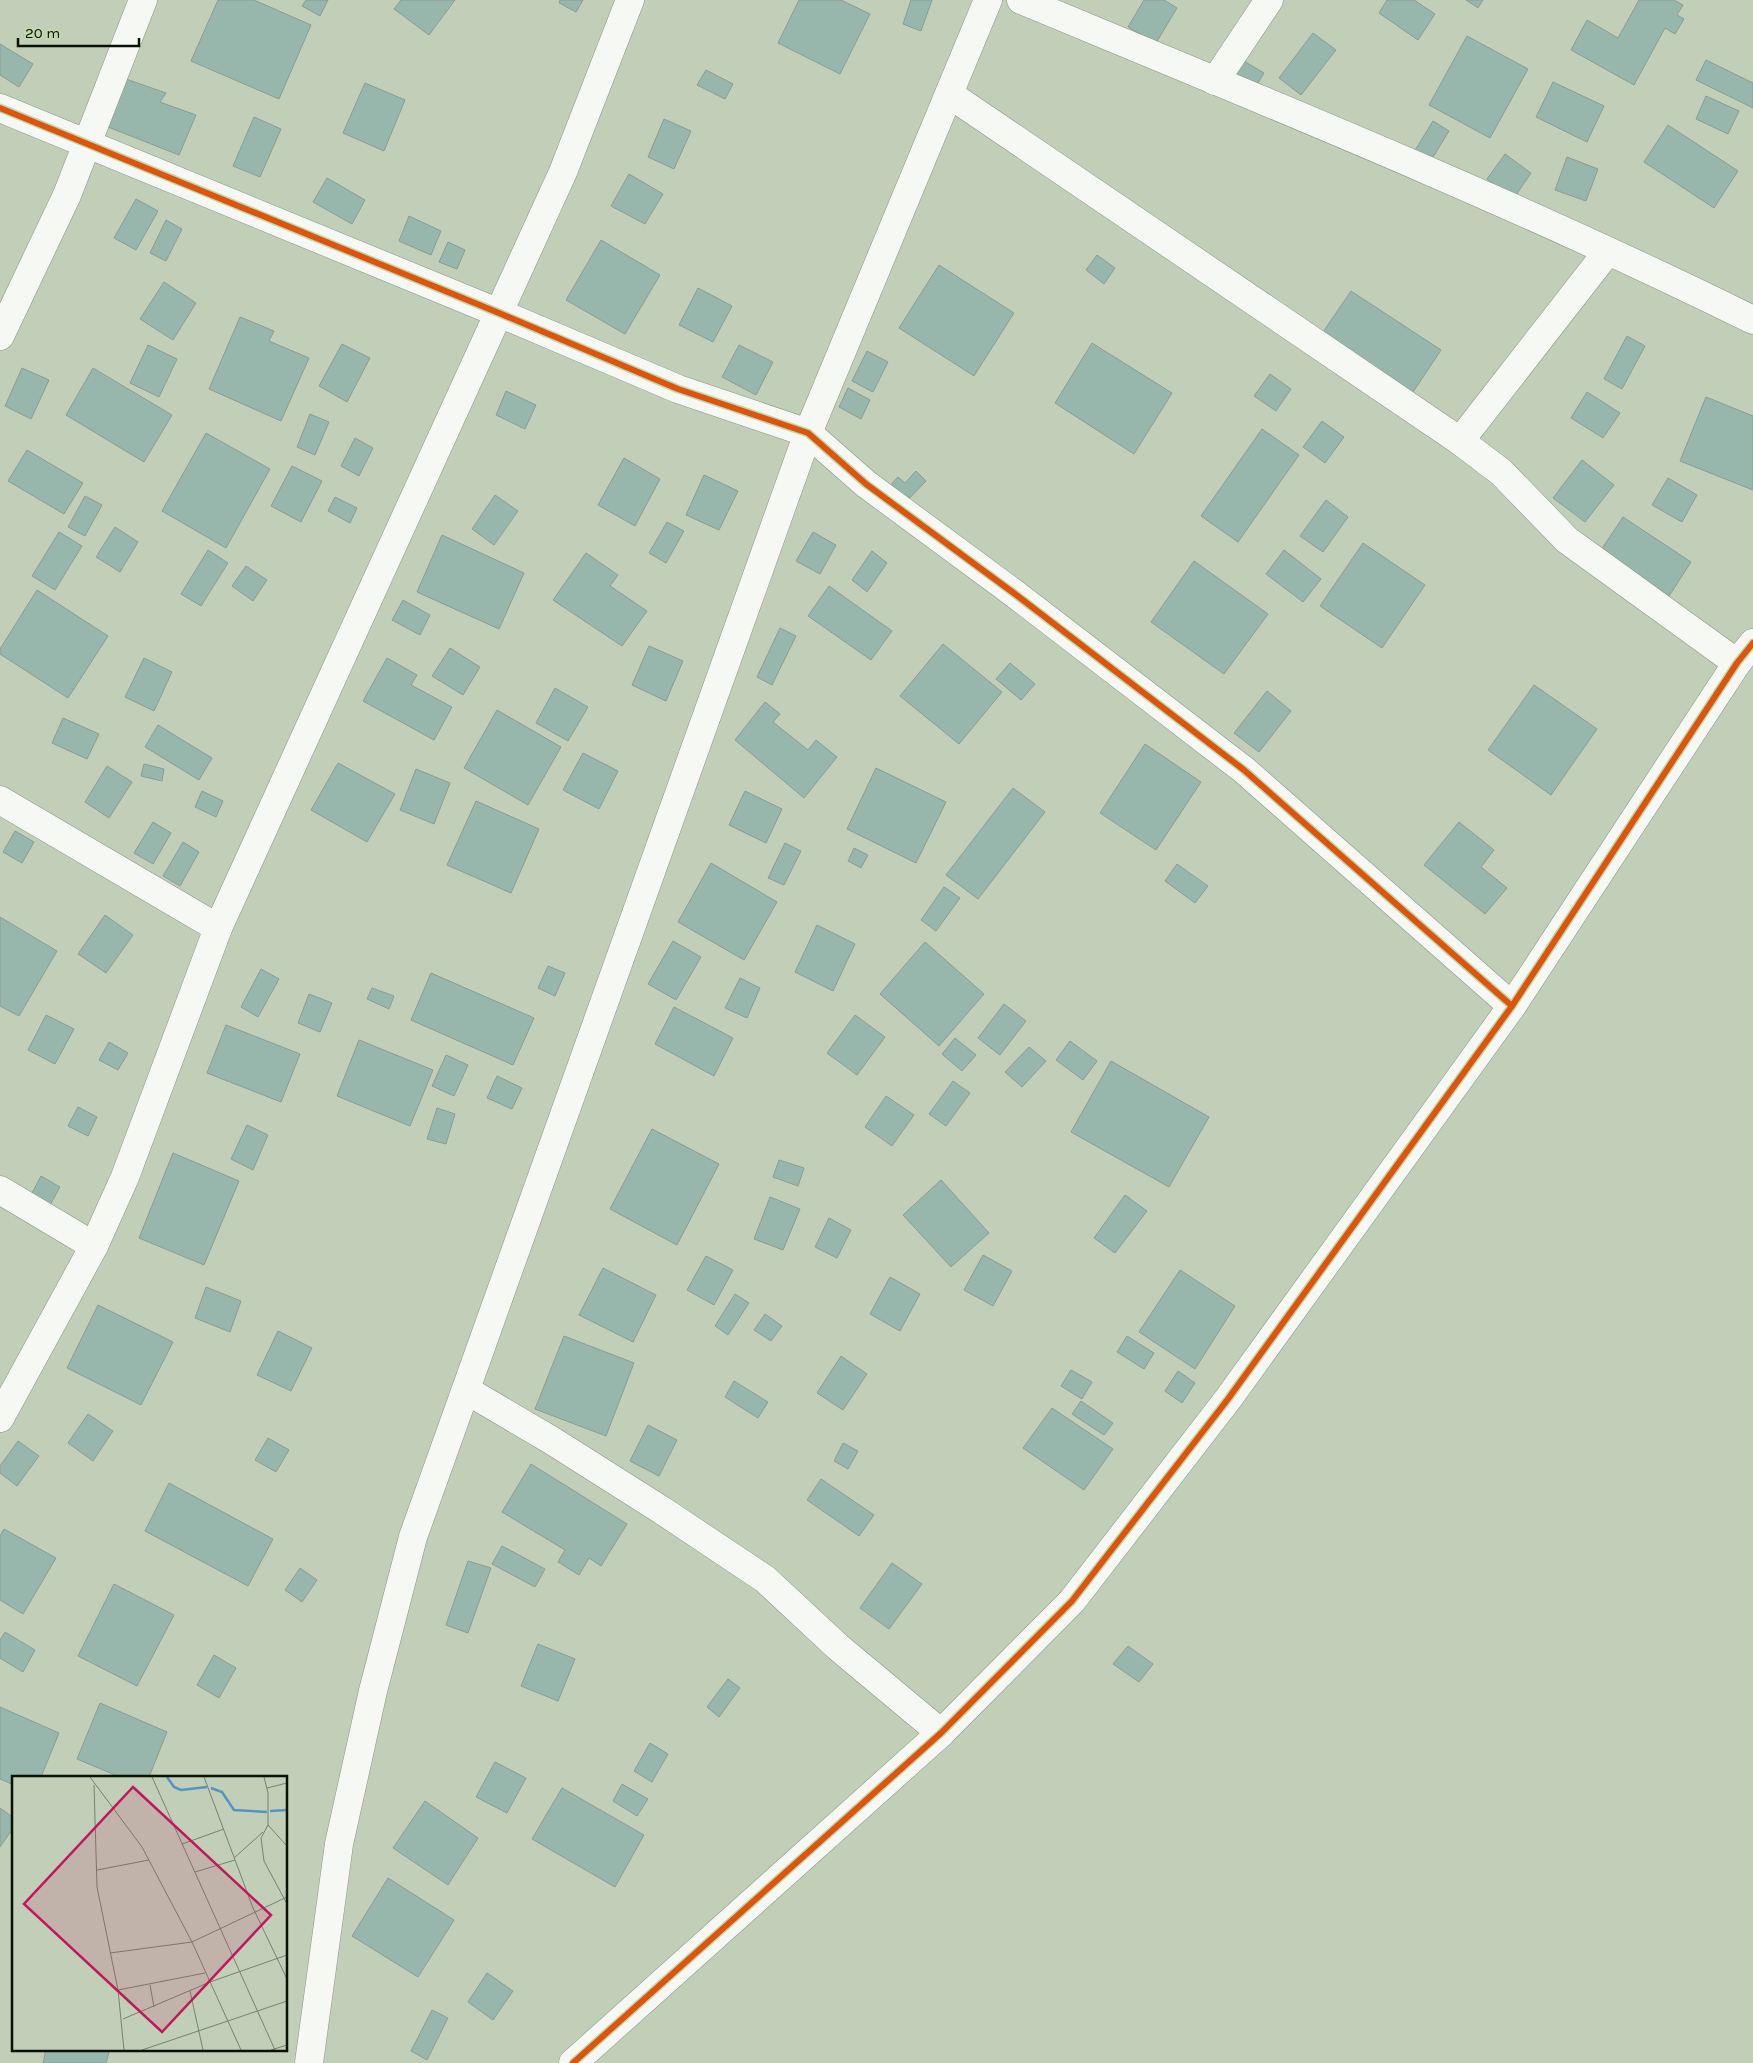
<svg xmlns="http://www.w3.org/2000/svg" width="1753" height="2063" font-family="Karla,sans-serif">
<rect width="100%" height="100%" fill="#c1ceb8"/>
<g fill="#97b7ad" stroke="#8b9c92">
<path d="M 218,0 L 254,0 L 311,25 L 279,99 L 191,61 Z"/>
<path d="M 306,0 L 328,0 L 320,16 L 302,6 Z"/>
<path d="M 401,0 L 455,0 L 429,35 L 394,9 Z"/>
<path d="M 560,0 L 583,0 L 576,12 L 559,3 Z"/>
<path d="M 799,0 L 841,0 L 870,14 L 840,74 L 778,43 Z"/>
<path d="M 911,0 L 932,0 L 921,31 L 903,24 Z"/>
<path d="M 1144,0 L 1164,0 L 1177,8 L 1156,43 L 1128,27 Z"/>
<path d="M 1387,0 L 1414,0 L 1435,14 L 1418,40 L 1379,13 Z"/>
<path d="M 1466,0 L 1483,0 L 1478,8 Z"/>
<path d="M 1639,0 L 1674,0 L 1683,5 L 1677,15 L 1684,19 L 1675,34 L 1665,28 L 1634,85 L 1571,50 L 1587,20 L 1618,38 Z"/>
<path d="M 1313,33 L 1336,50 L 1301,95 L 1279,78 Z"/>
<path d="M 1467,36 L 1528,69 L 1490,138 L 1429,105 Z"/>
<path d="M 0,44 L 33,64 L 19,87 L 0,75 Z"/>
<path d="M 1242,60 L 1264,73 L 1253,91 L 1231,78 Z"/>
<path d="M 1706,60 L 1753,83 L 1753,108 L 1696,80 Z"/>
<path d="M 706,70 L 733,84 L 725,99 L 697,85 Z"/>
<path d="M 126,79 L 166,93 L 160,102 L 196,115 L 179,155 L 108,127 Z"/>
<path d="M 1553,82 L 1604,106 L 1587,142 L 1536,117 Z"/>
<path d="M 365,83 L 405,100 L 384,151 L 343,133 Z"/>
<path d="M 1706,96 L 1739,111 L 1728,134 L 1696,119 Z"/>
<path d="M 254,117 L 281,129 L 260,177 L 233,166 Z"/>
<path d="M 664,119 L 691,131 L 674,169 L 648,157 Z"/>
<path d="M 1433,121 L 1449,131 L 1430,162 L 1414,152 Z"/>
<path d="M 1668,125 L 1738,171 L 1714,208 L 1644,162 Z"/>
<path d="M 1505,154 L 1531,173 L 1514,198 L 1487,179 Z"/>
<path d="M 1567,157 L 1598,169 L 1586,201 L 1555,190 Z"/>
<path d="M 629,174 L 663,194 L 645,224 L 611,206 Z"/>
<path d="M 327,178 L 365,200 L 352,224 L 313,202 Z"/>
<path d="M 136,199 L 158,211 L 136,250 L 114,238 Z"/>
<path d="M 409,216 L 441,231 L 431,255 L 399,241 Z"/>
<path d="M 166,220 L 182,229 L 166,261 L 150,253 Z"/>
<path d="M 601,240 L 660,275 L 625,334 L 566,300 Z"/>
<path d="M 448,242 L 465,250 L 457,269 L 439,262 Z"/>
<path d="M 1097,255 L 1115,268 L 1104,284 L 1086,270 Z"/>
<path d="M 939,265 L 1014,313 L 974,376 L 899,328 Z"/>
<path d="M 164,282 L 196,303 L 173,340 L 140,319 Z"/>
<path d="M 698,288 L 732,306 L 713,342 L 679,325 Z"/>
<path d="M 1351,291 L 1441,350 L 1407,401 L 1317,341 Z"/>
<path d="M 240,317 L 274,331 L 269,341 L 309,358 L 281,421 L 209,389 Z"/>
<path d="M 1627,336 L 1645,346 L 1622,389 L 1604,379 Z"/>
<path d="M 1092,343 L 1172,393 L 1134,454 L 1055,403 Z"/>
<path d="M 342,344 L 370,358 L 347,402 L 319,386 Z"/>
<path d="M 148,345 L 177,359 L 159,397 L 130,383 Z"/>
<path d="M 739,345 L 773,362 L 756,395 L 722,377 Z"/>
<path d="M 867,351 L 888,362 L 873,392 L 852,381 Z"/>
<path d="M 22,368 L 49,380 L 31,419 L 5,406 Z"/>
<path d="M 93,368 L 172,415 L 144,462 L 66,415 Z"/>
<path d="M 1270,374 L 1291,389 L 1276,411 L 1254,396 Z"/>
<path d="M 848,388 L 870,400 L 861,419 L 839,407 Z"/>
<path d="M 506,391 L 536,405 L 525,429 L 496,415 Z"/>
<path d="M 1587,392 L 1620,413 L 1603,438 L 1571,418 Z"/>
<path d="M 1706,397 L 1753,416 L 1753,490 L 1680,461 Z"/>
<path d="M 310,414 L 329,422 L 315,455 L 297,447 Z"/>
<path d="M 1322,421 L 1344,437 L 1325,463 L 1303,447 Z"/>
<path d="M 1262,429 L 1299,455 L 1238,542 L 1201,516 Z"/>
<path d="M 206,433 L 270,469 L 226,548 L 162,511 Z"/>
<path d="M 355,438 L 373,448 L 359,476 L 341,466 Z"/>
<path d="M 27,450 L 83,483 L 64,514 L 8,481 Z"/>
<path d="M 624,458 L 660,479 L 635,526 L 598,505 Z"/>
<path d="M 1582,460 L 1614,485 L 1585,522 L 1553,498 Z"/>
<path d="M 292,466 L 322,481 L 301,522 L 271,506 Z"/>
<path d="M 916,471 L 926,481 L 901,507 L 885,491 L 898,477 L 905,483 Z"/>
<path d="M 704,475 L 738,491 L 719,530 L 686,515 Z"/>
<path d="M 1668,478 L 1697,495 L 1682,522 L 1652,505 Z"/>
<path d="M 495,495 L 518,511 L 494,545 L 472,529 Z"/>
<path d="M 85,496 L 102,505 L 85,536 L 68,527 Z"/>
<path d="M 335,497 L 357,508 L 350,523 L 328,511 Z"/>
<path d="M 1326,500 L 1348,517 L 1323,552 L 1300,536 Z"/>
<path d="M 1623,517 L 1691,562 L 1669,596 L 1601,550 Z"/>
<path d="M 667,522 L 684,531 L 666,563 L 649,553 Z"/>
<path d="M 115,527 L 138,542 L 120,572 L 96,557 Z"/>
<path d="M 59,532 L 82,546 L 55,590 L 32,576 Z"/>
<path d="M 813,532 L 836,545 L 820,574 L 796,561 Z"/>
<path d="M 442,535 L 524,573 L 499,629 L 417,592 Z"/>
<path d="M 1363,543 L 1425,585 L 1382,648 L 1320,606 Z"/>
<path d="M 208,550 L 228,563 L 201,606 L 181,594 Z"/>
<path d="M 1284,550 L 1321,579 L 1303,602 L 1266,574 Z"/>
<path d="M 872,551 L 887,563 L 867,592 L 852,580 Z"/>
<path d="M 586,553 L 618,575 L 610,586 L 647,611 L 622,646 L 553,600 Z"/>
<path d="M 1194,561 L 1268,614 L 1224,674 L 1151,622 Z"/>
<path d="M 246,566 L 267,580 L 253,601 L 232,586 Z"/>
<path d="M 829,586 L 892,631 L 871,660 L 808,616 Z"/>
<path d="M 37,590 L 108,636 L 68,698 L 0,654 L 0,649 Z"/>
<path d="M 403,600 L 430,615 L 420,635 L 392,620 Z"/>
<path d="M 780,628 L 796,636 L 772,685 L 757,677 Z"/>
<path d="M 943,644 L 1002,692 L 959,744 L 900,696 Z"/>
<path d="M 649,646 L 683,661 L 666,701 L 632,685 Z"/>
<path d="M 450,648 L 480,667 L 463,695 L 432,676 Z"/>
<path d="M 144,658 L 172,672 L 154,711 L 125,697 Z"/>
<path d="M 387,658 L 417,675 L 411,685 L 452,707 L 434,740 L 363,701 Z"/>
<path d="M 1010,663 L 1035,684 L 1021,700 L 996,679 Z"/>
<path d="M 1534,685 L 1597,729 L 1551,795 L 1488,750 Z"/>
<path d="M 555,688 L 588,707 L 568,741 L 536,723 Z"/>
<path d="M 1267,691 L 1291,711 L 1259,752 L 1234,733 Z"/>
<path d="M 765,702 L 780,714 L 773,722 L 808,750 L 816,740 L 837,757 L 804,798 L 735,740 Z"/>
<path d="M 497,710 L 561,747 L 528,805 L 464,768 Z"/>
<path d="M 63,718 L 99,734 L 87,759 L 52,743 Z"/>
<path d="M 158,725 L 212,758 L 199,780 L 145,747 Z"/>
<path d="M 1145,744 L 1201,782 L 1156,850 L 1100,813 Z"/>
<path d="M 583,753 L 618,771 L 599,809 L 563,790 Z"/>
<path d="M 338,763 L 395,794 L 367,842 L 311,810 Z"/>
<path d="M 144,764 L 164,769 L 162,781 L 141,776 Z"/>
<path d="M 107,766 L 132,782 L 109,818 L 85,802 Z"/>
<path d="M 876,768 L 946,802 L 916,863 L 847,829 Z"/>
<path d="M 416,769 L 450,783 L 434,824 L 400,810 Z"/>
<path d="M 1013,788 L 1045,812 L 978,899 L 946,875 Z"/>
<path d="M 202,791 L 223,801 L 216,817 L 195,807 Z"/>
<path d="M 745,791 L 782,809 L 766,843 L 729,825 Z"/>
<path d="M 476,801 L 539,829 L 511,893 L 447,865 Z"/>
<path d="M 153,822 L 171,833 L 153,864 L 134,853 Z"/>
<path d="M 1459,822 L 1494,850 L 1481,867 L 1507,888 L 1485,914 L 1424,865 Z"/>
<path d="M 15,831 L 34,842 L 22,863 L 3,852 Z"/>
<path d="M 183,842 L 199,852 L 180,886 L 163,876 Z"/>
<path d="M 785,843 L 801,851 L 784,885 L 768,878 Z"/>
<path d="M 854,848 L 868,855 L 861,868 L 848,861 Z"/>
<path d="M 711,863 L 777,902 L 744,960 L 678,922 Z"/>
<path d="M 1177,864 L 1208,886 L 1195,903 L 1165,881 Z"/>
<path d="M 944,887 L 960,898 L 936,931 L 921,920 Z"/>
<path d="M 105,915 L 133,935 L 106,973 L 78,954 Z"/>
<path d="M 0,917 L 57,951 L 19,1016 L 0,1006 Z"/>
<path d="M 817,925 L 855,944 L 833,991 L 795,972 Z"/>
<path d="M 673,941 L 701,957 L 676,1000 L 648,984 Z"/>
<path d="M 925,942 L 984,994 L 939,1046 L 880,994 Z"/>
<path d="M 548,966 L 565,973 L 555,996 L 538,988 Z"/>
<path d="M 261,969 L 279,979 L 258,1017 L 241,1007 Z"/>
<path d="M 431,973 L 534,1018 L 513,1065 L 411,1020 Z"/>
<path d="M 740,978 L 760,988 L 747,1018 L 725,1008 Z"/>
<path d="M 372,988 L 394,996 L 389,1009 L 367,999 Z"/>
<path d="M 309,994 L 332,1003 L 320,1032 L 298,1023 Z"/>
<path d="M 1004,1004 L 1026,1021 L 1000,1055 L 978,1038 Z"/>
<path d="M 674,1007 L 733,1038 L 714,1076 L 655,1044 Z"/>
<path d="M 46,1015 L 74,1029 L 55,1064 L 28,1050 Z"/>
<path d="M 855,1015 L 885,1037 L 857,1075 L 827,1053 Z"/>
<path d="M 226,1025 L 300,1054 L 281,1102 L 207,1073 Z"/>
<path d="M 955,1038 L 976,1055 L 962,1071 L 942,1054 Z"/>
<path d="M 359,1040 L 433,1070 L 410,1126 L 337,1096 Z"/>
<path d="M 1070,1041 L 1097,1061 L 1083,1080 L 1056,1060 Z"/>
<path d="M 109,1042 L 128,1053 L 118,1070 L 99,1060 Z"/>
<path d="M 1029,1047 L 1046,1061 L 1022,1087 L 1005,1072 Z"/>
<path d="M 446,1055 L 468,1065 L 454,1096 L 432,1086 Z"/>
<path d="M 1111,1061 L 1209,1117 L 1169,1187 L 1071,1132 Z"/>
<path d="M 497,1076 L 522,1088 L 512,1109 L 487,1098 Z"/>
<path d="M 953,1081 L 970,1093 L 946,1126 L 929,1114 Z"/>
<path d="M 886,1096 L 914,1115 L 892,1146 L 865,1127 Z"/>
<path d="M 78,1107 L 97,1117 L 88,1136 L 68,1126 Z"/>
<path d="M 437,1108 L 455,1114 L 446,1144 L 427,1139 Z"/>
<path d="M 247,1125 L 268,1135 L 253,1170 L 231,1159 Z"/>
<path d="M 652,1129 L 719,1164 L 677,1245 L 610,1209 Z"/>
<path d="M 173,1153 L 239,1181 L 204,1265 L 139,1238 Z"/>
<path d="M 779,1160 L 804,1168 L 798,1186 L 773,1177 Z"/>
<path d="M 41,1176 L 60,1187 L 50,1205 L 31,1195 Z"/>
<path d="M 941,1180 L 989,1233 L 951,1267 L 903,1215 Z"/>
<path d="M 1125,1195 L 1147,1211 L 1115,1253 L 1094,1238 Z"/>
<path d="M 770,1197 L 800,1209 L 783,1250 L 754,1239 Z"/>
<path d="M 829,1218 L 851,1230 L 837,1258 L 815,1247 Z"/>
<path d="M 983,1255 L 1012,1271 L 993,1306 L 964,1290 Z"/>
<path d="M 706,1256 L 733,1270 L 714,1305 L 687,1290 Z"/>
<path d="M 603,1268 L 656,1295 L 633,1342 L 579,1315 Z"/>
<path d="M 1180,1270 L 1235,1306 L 1195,1369 L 1139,1332 Z"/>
<path d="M 890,1277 L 920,1294 L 900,1331 L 870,1314 Z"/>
<path d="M 206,1287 L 241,1301 L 230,1332 L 195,1318 Z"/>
<path d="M 735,1294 L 749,1303 L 728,1335 L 715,1326 Z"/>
<path d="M 98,1305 L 173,1342 L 141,1405 L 67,1368 Z"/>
<path d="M 765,1314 L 782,1326 L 771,1341 L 754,1330 Z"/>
<path d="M 278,1331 L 312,1348 L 291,1391 L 257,1375 Z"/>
<path d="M 564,1336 L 634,1363 L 606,1436 L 535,1409 Z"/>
<path d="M 1127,1336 L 1154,1353 L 1144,1369 L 1117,1352 Z"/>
<path d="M 841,1356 L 867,1374 L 843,1410 L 817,1393 Z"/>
<path d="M 1071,1370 L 1092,1382 L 1082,1399 L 1061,1386 Z"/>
<path d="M 1178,1371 L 1195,1383 L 1182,1403 L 1165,1391 Z"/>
<path d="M 734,1381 L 768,1402 L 758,1418 L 725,1397 Z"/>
<path d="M 1081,1401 L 1113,1423 L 1104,1435 L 1072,1414 Z"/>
<path d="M 1052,1408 L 1113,1449 L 1084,1490 L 1023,1448 Z"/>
<path d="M 88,1414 L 113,1431 L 93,1461 L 68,1443 Z"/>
<path d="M 648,1425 L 677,1440 L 659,1476 L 630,1461 Z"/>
<path d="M 268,1438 L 289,1450 L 276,1472 L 255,1460 Z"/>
<path d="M 18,1441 L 39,1456 L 17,1486 L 0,1473 L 0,1466 Z"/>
<path d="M 843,1443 L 858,1451 L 848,1469 L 834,1461 Z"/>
<path d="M 531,1464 L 627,1524 L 601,1566 L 589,1558 L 579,1575 L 558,1562 L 565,1550 L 502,1512 Z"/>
<path d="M 821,1479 L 874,1515 L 859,1536 L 807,1500 Z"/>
<path d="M 169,1483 L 273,1539 L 248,1586 L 145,1531 Z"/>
<path d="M 4,1529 L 56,1558 L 23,1614 L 0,1600 L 0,1536 Z"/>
<path d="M 502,1546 L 545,1569 L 535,1587 L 492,1564 Z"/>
<path d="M 468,1561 L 491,1568 L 468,1633 L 446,1625 Z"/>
<path d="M 892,1563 L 922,1584 L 889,1629 L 860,1608 Z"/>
<path d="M 300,1568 L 317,1580 L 302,1602 L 285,1590 Z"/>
<path d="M 114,1584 L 174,1615 L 137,1686 L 78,1656 Z"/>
<path d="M 5,1632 L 35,1650 L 23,1672 L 0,1658 L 0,1640 Z"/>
<path d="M 538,1644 L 575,1659 L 558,1701 L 521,1686 Z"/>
<path d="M 1128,1646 L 1153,1664 L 1139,1682 L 1113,1664 Z"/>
<path d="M 214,1655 L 236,1668 L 219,1698 L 197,1685 Z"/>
<path d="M 728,1679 L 740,1688 L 719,1717 L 707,1707 Z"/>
<path d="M 100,1703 L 167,1732 L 149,1777 L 120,1777 L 77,1759 Z"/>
<path d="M 0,1707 L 59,1733 L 41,1777 L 14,1777 L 14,1785 L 0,1779 Z"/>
<path d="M 650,1743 L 668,1754 L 652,1782 L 634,1771 Z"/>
<path d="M 495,1762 L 526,1778 L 507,1813 L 476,1797 Z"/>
<path d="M 622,1784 L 648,1799 L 637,1816 L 613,1801 Z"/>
<path d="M 562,1788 L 644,1835 L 615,1887 L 532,1839 Z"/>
<path d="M 425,1801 L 478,1838 L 448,1885 L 393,1848 Z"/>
<path d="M 0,1808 L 14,1818 L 14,1827 L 0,1847 Z"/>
<path d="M 388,1878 L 454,1920 L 418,1977 L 352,1936 Z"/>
<path d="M 487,1973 L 513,1991 L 493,2020 L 468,2002 Z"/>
<path d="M 432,2010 L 448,2018 L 427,2060 L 411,2051 Z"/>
<path d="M 46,2049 L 110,2049 L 106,2063 L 43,2063 Z"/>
</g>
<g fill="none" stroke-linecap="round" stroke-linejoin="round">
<defs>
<g id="minor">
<path d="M 1021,0 C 1267,102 1514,202 1753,320"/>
<path d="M 1215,81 L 1269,0"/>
<path d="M 949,94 L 1460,441 L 1501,472 L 1567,540 L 1737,663"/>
<path d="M 0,108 L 499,313 L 678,389 L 808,433 L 866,484 L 1015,594 L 1244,770 L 1512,1006"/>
<path d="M 0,336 L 67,195 L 143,0"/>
<path d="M 1460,441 L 1608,251"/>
<path d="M 0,800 L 218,928"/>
<path d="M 0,1190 L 94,1246"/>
<path d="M 466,1390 L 551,1440 L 663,1511 L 765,1579 L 838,1647 L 941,1733"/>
<path d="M 0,1418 L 94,1246 L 125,1177 L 218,928 L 563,172 L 630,0"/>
<path d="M 573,2063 L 941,1733 L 1072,1601 L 1228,1399 L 1512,1006 L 1737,663 L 1753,643"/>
</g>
<path id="secondary" d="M 309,2063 L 339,1844 L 373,1691 L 413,1537 L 808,433 L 988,0"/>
</defs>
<use href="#minor" stroke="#8c9685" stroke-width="29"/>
<use href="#secondary" stroke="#8c9685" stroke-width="29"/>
<use href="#minor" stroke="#f6f8f4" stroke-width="28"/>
<use href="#secondary" stroke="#f6f8f4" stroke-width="28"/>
<defs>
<g id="cycleway">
<path d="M 0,108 L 499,313 L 678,389 L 808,433 L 866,484 L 1015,594 L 1244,770 L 1512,1006"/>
<path d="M 573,2063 L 941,1733 L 1072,1601 L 1228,1399 L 1512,1006 L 1737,663 L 1753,643"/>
</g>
</defs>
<use href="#cycleway" stroke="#c0d8ae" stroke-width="9"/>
<use href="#cycleway" stroke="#dd550c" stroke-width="6"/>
</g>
<g transform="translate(12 1776)">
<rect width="275" height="275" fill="#c1ceb8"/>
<path fill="none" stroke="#5792c5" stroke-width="2.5" d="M 155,1 L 162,11 L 169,14 L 195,11M 199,12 L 210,16 L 222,34 L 255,36M 258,35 L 275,34"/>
<path fill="none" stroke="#778270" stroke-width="1" d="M 78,1 L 130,71 L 180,166 L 229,274M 140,1 L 263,274M 192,1 L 241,132 L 275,203M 252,1 L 256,17 L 256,49 L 249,62 L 252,85 L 275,128M 82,9 L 85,111 L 106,214 L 112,274M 255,12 L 275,7M 256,49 L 275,70M 170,68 L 212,53M 222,82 L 251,56M 85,94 L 137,84M 183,96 L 223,84M 98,177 L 180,166 L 275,121M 138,209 L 142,231M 106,214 L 193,197M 178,215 L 191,274M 111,243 L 198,206 L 275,179M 130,274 L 275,225M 259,274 L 275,269"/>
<path fill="#c2185b" fill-opacity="0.15" stroke="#c2185b" stroke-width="2.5" d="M 121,11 L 259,139 L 150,256 L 12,128 Z"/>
<rect width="275" height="275" fill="none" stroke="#091104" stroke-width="2.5"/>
</g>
<path d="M18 38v8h121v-8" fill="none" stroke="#091104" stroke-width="2.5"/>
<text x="25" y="38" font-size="15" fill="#091104" stroke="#c0d8ae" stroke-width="4" paint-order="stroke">20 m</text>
</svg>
